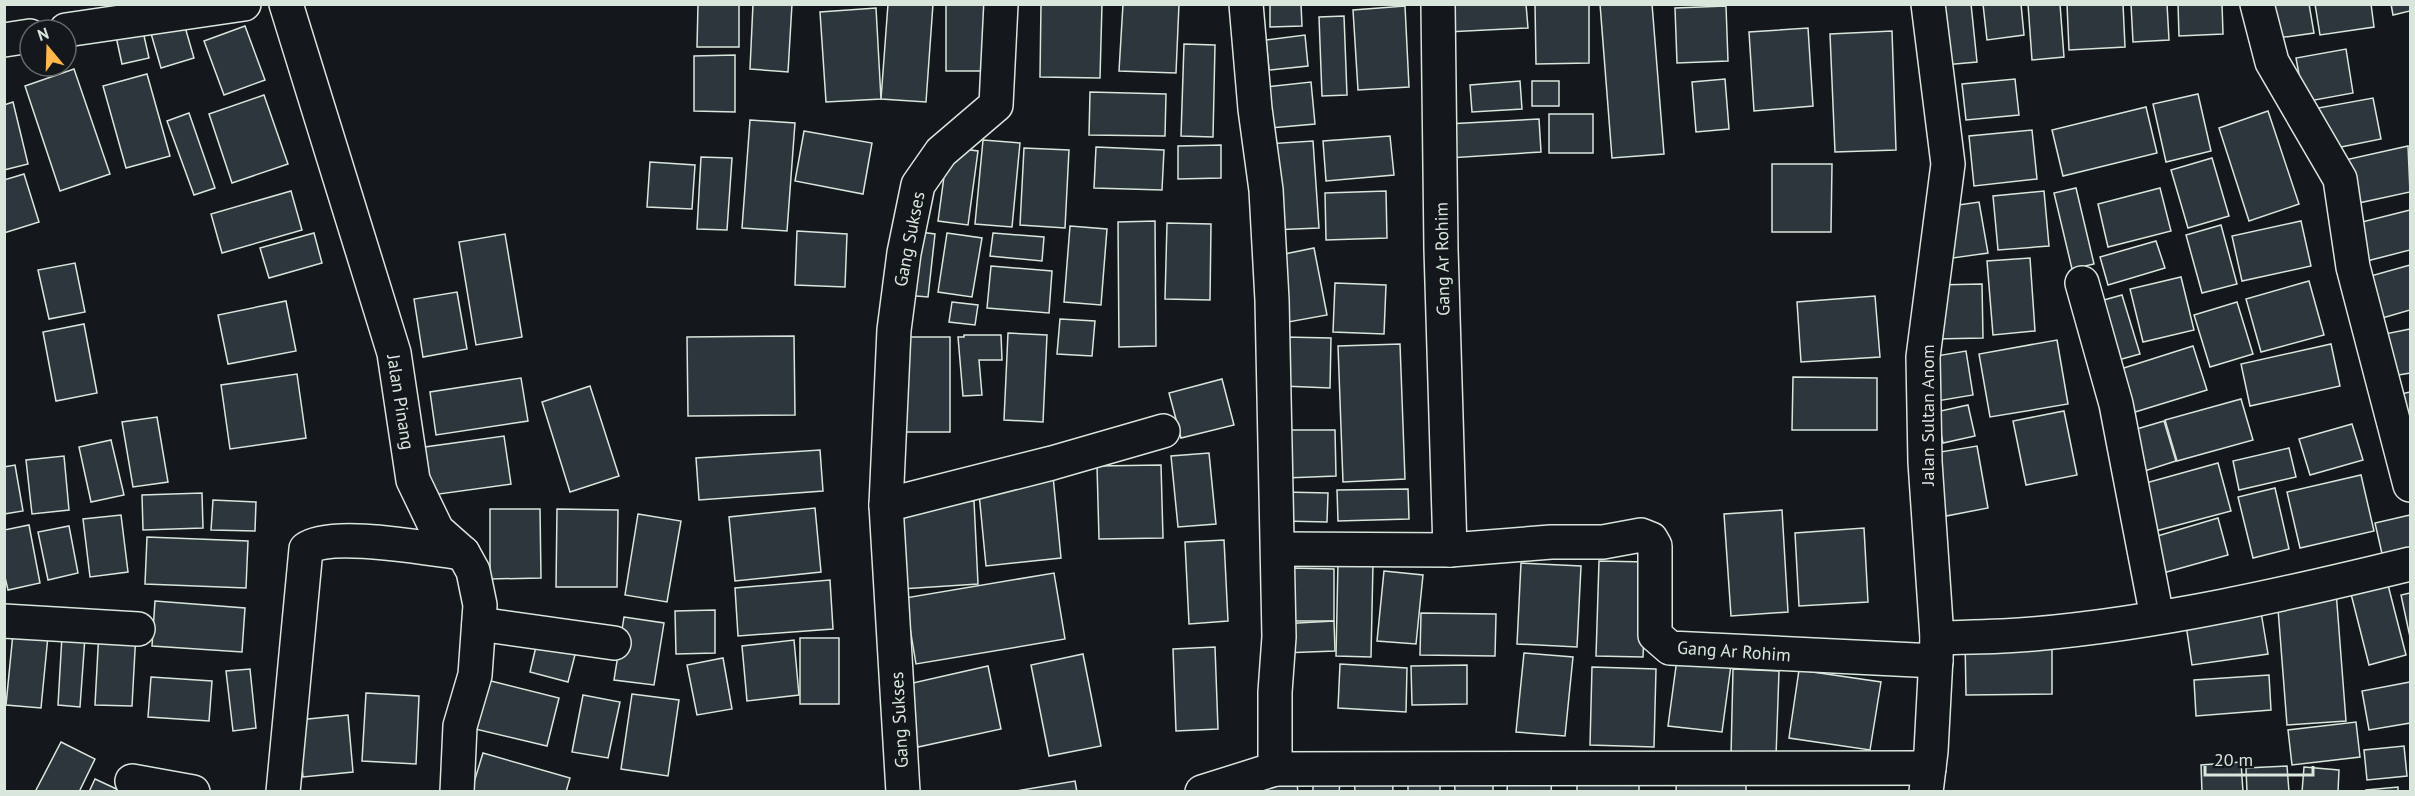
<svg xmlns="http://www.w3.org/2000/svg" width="2415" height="796" font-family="'PT Sans',sans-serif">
<rect width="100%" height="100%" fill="#14181c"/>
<g fill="#2c363c" stroke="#d8e6dc" stroke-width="1.5">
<path d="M 698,4 L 739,4 L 739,47 L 697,47 Z"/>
<path d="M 753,4 L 792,4 L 788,72 L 750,69 Z"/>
<path d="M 888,4 L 933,4 L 926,102 L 881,99 Z"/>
<path d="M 946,4 L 993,4 L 994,71 L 946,71 Z"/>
<path d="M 1041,4 L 1102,4 L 1100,78 L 1040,77 Z"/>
<path d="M 1123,4 L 1179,4 L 1176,73 L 1119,71 Z"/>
<path d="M 1270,4 L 1301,4 L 1302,26 L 1270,27 Z"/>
<path d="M 1445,4 L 1526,4 L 1528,28 L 1447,32 Z"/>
<path d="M 1535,4 L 1589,4 L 1589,63 L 1536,64 Z"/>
<path d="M 1600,4 L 1652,4 L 1664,154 L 1612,158 Z"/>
<path d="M 1938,4 L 1971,4 L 1977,62 L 1944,65 Z"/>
<path d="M 1983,4 L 2021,4 L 2024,35 L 1987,40 Z"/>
<path d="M 2028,4 L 2060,4 L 2064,57 L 2032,60 Z"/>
<path d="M 2067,4 L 2123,4 L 2125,47 L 2069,50 Z"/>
<path d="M 2131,4 L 2167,4 L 2169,40 L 2133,42 Z"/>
<path d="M 2178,4 L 2222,4 L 2223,34 L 2179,36 Z"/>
<path d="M 2273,4 L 2309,4 L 2314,33 L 2278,38 Z"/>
<path d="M 2315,4 L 2371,4 L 2374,27 L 2320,35 Z"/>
<path d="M 2391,4 L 2410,4 L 2410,11 L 2393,15 Z"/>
<path d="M 1405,6 L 1409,87 L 1358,90 L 1353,10 Z"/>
<path d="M 1726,6 L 1728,61 L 1677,63 L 1675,8 Z"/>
<path d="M 876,8 L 881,99 L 826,102 L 820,12 Z"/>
<path d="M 1344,16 L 1347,95 L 1322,96 L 1319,17 Z"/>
<path d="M 183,20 L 194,58 L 161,68 L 150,30 Z"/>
<path d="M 245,26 L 265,80 L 224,95 L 204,41 Z"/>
<path d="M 142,27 L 149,58 L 122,64 L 115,32 Z"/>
<path d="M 1808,28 L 1813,106 L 1754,111 L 1749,32 Z"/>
<path d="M 1892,31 L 1896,150 L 1835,152 L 1830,34 Z"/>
<path d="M 1305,35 L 1308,66 L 1269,70 L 1266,40 Z"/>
<path d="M 1184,44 L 1215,45 L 1213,137 L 1181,136 Z"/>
<path d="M 2346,49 L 2353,93 L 2304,102 L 2296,58 Z"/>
<path d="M 735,55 L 735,112 L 694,111 L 694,56 Z"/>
<path d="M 74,69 L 110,174 L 60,191 L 25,86 Z"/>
<path d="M 147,74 L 170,156 L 126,168 L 103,86 Z"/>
<path d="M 1725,79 L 1729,129 L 1696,132 L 1692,82 Z"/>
<path d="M 2015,79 L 2019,115 L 1966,120 L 1962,84 Z"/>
<path d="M 1520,81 L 1522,109 L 1472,112 L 1470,85 Z"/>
<rect x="1532" y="81" width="27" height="25"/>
<path d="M 1311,82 L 1315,124 L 1260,129 L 1257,88 Z"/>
<path d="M 1090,92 L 1166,94 L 1165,136 L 1089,135 Z"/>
<path d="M 2198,94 L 2211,151 L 2166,162 L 2153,104 Z"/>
<path d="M 264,95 L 288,164 L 232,183 L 209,114 Z"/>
<path d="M 2373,98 L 2381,139 L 2326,150 L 2318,108 Z"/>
<path d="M 13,102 L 28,164 L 4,170 L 4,105 Z"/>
<path d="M 2146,107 L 2157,153 L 2063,176 L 2052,130 Z"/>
<path d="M 2268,111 L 2299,204 L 2249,221 L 2219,128 Z"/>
<path d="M 189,113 L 215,188 L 194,195 L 167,121 Z"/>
<rect x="1549" y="114" width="44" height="39"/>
<path d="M 1539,119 L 1541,152 L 1449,158 L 1447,124 Z"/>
<path d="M 750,120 L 795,123 L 787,231 L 742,228 Z"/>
<path d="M 2032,130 L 2037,179 L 1974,186 L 1969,136 Z"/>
<path d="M 804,131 L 872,143 L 863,194 L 795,181 Z"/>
<path d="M 1390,136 L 1394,175 L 1326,181 L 1323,141 Z"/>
<path d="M 983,140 L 1020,143 L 1012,227 L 975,224 Z"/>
<path d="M 1313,141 L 1319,228 L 1271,230 L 1266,144 Z"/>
<path d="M 1221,145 L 1221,178 L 1178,179 L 1178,146 Z"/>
<path d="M 2408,146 L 2410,192 L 2354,204 L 2345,160 Z"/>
<path d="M 948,147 L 978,151 L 968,225 L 938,221 Z"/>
<path d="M 1096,147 L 1164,150 L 1162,190 L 1094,188 Z"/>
<path d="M 1024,148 L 1069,150 L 1065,228 L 1020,225 Z"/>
<path d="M 701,157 L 732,158 L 727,230 L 697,229 Z"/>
<path d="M 2212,158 L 2229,216 L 2188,228 L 2171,170 Z"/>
<path d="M 650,162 L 695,165 L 692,209 L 647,207 Z"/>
<path d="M 1772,164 L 1832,164 L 1831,232 L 1772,232 Z"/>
<path d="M 24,174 L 39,222 L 4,233 L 4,180 Z"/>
<path d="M 2076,188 L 2094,264 L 2072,269 L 2054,193 Z"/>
<path d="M 2160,188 L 2171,231 L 2108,247 L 2098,204 Z"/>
<path d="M 291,191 L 302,230 L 222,253 L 211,214 Z"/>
<path d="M 1386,191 L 1387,238 L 1326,240 L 1325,193 Z"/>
<path d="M 2044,191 L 2049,246 L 1998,250 L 1993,196 Z"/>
<path d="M 1979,202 L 1988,253 L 1953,258 L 1945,207 Z"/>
<path d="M 2410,210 L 2410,250 L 2363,262 L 2354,224 Z"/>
<path d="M 1155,221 L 1156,346 L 1119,347 L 1118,222 Z"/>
<path d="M 2301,221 L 2311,266 L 2242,281 L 2232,236 Z"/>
<path d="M 1167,223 L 1211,224 L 1210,300 L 1165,299 Z"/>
<path d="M 2221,225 L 2237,284 L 2202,293 L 2186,235 Z"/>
<path d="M 1070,226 L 1107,229 L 1101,305 L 1064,302 Z"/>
<path d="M 797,231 L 847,234 L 845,287 L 795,285 Z"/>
<path d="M 912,231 L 935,234 L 928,297 L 904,295 Z"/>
<path d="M 314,233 L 322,263 L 269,278 L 260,248 Z"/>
<path d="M 947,233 L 982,238 L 972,297 L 938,292 Z"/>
<path d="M 993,233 L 1044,237 L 1042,261 L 990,256 Z"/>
<path d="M 505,234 L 522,337 L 476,345 L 459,242 Z"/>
<path d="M 2156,241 L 2165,268 L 2108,285 L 2100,257 Z"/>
<path d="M 1314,248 L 1327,315 L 1283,323 L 1270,257 Z"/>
<path d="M 2030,258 L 2035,331 L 1993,335 L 1987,261 Z"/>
<path d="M 75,263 L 85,312 L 49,319 L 38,270 Z"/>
<path d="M 2410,265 L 2410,310 L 2372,321 L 2360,279 Z"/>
<path d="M 991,266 L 1052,271 L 1049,313 L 987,308 Z"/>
<path d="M 2181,277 L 2194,330 L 2143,342 L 2130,289 Z"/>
<path d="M 2309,281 L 2324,335 L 2261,352 L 2246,299 Z"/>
<path d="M 1335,283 L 1386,285 L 1384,334 L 1333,332 Z"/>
<path d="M 1982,284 L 1983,338 L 1934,339 L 1933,285 Z"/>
<path d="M 457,292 L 467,349 L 423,357 L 414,299 Z"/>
<path d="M 2122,295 L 2140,354 L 2111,362 L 2093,303 Z"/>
<path d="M 1875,296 L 1880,357 L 1801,362 L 1797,302 Z"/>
<path d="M 286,301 L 296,351 L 228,364 L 218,315 Z"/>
<path d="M 952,302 L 978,305 L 975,325 L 949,322 Z"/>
<path d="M 2237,302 L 2253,354 L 2210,367 L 2194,315 Z"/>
<path d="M 1060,319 L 1095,321 L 1092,356 L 1057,354 Z"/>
<path d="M 84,324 L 97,393 L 56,401 L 43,332 Z"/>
<path d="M 2410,329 L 2410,373 L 2393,376 L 2385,334 Z"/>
<path d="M 1008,333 L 1047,335 L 1043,422 L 1004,420 Z"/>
<path d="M 964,335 L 1001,335 L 1002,360 L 979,360 L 982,395 L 963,396 L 958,337 L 964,337 Z"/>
<path d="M 794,336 L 795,415 L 688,416 L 687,337 Z"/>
<rect x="896" y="337" width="54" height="95"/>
<path d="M 1284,337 L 1331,338 L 1330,388 L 1283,386 Z"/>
<path d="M 2057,340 L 2068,404 L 1990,417 L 1979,354 Z"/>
<path d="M 1400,344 L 1405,479 L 1343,482 L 1338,346 Z"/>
<path d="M 2331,344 L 2340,386 L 2250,406 L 2241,364 Z"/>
<path d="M 2193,346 L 2207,390 L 2122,416 L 2108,373 Z"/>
<path d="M 1966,351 L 1973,395 L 1937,401 L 1930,357 Z"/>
<path d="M 297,374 L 306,438 L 230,449 L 221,385 Z"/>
<path d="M 1793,377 L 1877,378 L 1877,430 L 1792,430 Z"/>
<path d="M 521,378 L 528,421 L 436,435 L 430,392 Z"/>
<path d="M 1222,379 L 1234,425 L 1181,438 L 1169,393 Z"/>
<path d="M 590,386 L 619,476 L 570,492 L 542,402 Z"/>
<path d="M 2410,392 L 2410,450 L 2401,394 Z"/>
<path d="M 2241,399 L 2253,440 L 2177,461 L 2165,420 Z"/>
<path d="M 1968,405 L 1975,436 L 1943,443 L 1936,412 Z"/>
<path d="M 2064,411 L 2077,475 L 2026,485 L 2013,421 Z"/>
<path d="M 157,417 L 168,482 L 133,487 L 122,422 Z"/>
<path d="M 2164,421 L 2176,461 L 2135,474 L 2123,433 Z"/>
<path d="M 2352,424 L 2363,460 L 2310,475 L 2299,439 Z"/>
<path d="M 1285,430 L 1335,430 L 1336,476 L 1286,478 Z"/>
<path d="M 504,436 L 511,484 L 432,495 L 425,447 Z"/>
<path d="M 111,440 L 124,495 L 91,502 L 79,447 Z"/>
<path d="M 1977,446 L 1988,508 L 1946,516 L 1934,453 Z"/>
<path d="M 2289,448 L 2296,477 L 2239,490 L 2233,461 Z"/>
<path d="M 820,450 L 823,491 L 699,500 L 696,458 Z"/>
<path d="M 1209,453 L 1216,524 L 1178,527 L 1171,456 Z"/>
<path d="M 64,456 L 69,510 L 32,514 L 26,460 Z"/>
<path d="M 2218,463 L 2231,511 L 2148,533 L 2135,486 Z"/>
<path d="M 15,465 L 23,511 L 4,514 L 4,467 Z"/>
<path d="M 1161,465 L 1163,538 L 1099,539 L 1097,466 Z"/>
<path d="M 2361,475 L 2374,531 L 2300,548 L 2287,492 Z"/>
<path d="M 1053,476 L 1061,558 L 986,566 L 978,483 Z"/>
<path d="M 2275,488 L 2289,549 L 2253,558 L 2238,497 Z"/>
<path d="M 1408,489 L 1409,519 L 1338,521 L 1337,490 Z"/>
<path d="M 1284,492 L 1328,493 L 1327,522 L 1283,521 Z"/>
<path d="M 202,493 L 203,528 L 143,530 L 142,495 Z"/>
<path d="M 213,500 L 256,502 L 255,531 L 211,530 Z"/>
<path d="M 974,501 L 978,584 L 901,589 L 897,505 Z"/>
<path d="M 815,508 L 821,572 L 735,581 L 729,517 Z"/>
<path d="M 490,509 L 540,509 L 541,578 L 490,579 Z"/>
<path d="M 557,509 L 618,510 L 617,587 L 556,587 Z"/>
<path d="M 1782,510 L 1788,612 L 1731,616 L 1724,514 Z"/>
<path d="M 638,514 L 681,521 L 667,602 L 625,595 Z"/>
<path d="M 121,515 L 128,572 L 90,577 L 83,519 Z"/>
<path d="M 2410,515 L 2410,552 L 2383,558 L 2375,523 Z"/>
<path d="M 2218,518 L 2228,555 L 2163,573 L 2154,537 Z"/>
<path d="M 29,525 L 40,583 L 8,590 L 4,573 L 4,530 Z"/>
<path d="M 69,526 L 78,573 L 48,580 L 38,532 Z"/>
<path d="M 1864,528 L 1868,602 L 1799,606 L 1795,533 Z"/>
<path d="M 147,537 L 248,541 L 246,588 L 145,584 Z"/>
<path d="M 1224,540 L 1228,621 L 1189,624 L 1185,542 Z"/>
<path d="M 1599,561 L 1647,562 L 1643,657 L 1596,656 Z"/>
<path d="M 1338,562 L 1373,563 L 1371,657 L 1336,656 Z"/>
<path d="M 1521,563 L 1581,566 L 1577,647 L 1517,644 Z"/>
<path d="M 1291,568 L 1334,569 L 1334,621 L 1290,621 Z"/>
<path d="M 1384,571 L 1423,575 L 1416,644 L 1377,641 Z"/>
<path d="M 1054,573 L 1065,639 L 916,664 L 905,598 Z"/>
<path d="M 830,580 L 833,629 L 738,636 L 735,588 Z"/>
<path d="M 2388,585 L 2406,655 L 2369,665 L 2351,594 Z"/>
<path d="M 2336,591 L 2346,721 L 2287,725 L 2277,596 Z"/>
<path d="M 2410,593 L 2410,637 L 2401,595 Z"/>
<path d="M 155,601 L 245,608 L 242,652 L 152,646 Z"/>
<path d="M 2260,606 L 2268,654 L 2192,665 L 2185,618 Z"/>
<path d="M 715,610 L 715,653 L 676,654 L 675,611 Z"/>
<path d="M 1421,613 L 1496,614 L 1495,656 L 1420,655 Z"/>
<path d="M 624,617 L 664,623 L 654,685 L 614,680 Z"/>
<path d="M 1334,621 L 1335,651 L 1282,653 L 1280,624 Z"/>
<path d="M 99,630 L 136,632 L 132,706 L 95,705 Z"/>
<path d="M 13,633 L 48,636 L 41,708 L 6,705 Z"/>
<path d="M 62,636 L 85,637 L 80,707 L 58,705 Z"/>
<path d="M 2052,637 L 2052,694 L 1966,695 L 1965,638 Z"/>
<path d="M 538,638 L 577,647 L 568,682 L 530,672 Z"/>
<rect x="800" y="638" width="39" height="66"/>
<path d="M 794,640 L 799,695 L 747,701 L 742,646 Z"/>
<path d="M 1215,647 L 1218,729 L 1176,731 L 1173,649 Z"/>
<path d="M 1524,653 L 1573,657 L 1565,736 L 1516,732 Z"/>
<path d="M 1083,654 L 1101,746 L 1049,756 L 1031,665 Z"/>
<path d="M 723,658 L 732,709 L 697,715 L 687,665 Z"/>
<path d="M 1677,659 L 1731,665 L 1722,732 L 1668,726 Z"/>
<path d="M 1340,664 L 1407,668 L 1406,712 L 1338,708 Z"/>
<path d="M 1467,665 L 1467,704 L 1412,705 L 1411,666 Z"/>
<path d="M 988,666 L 1001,729 L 918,747 L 904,685 Z"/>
<path d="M 1592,667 L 1656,669 L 1654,747 L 1590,745 Z"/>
<path d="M 250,669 L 256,728 L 233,731 L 226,671 Z"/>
<path d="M 1733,669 L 1779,671 L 1776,757 L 1731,756 Z"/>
<path d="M 1799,670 L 1881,682 L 1870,750 L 1789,738 Z"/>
<path d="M 2269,675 L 2271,710 L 2196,716 L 2194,680 Z"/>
<path d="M 151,677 L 212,681 L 209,721 L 148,717 Z"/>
<path d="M 483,679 L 559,698 L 547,746 L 471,728 Z"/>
<path d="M 2410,682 L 2410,723 L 2369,730 L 2362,691 Z"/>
<path d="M 366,693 L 419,696 L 416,764 L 362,761 Z"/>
<path d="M 632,694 L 679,700 L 668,776 L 621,769 Z"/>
<path d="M 583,695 L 620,702 L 608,758 L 572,752 Z"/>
<path d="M 348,715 L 353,772 L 303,777 L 298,720 Z"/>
<path d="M 2356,722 L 2360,757 L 2292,765 L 2288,730 Z"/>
<path d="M 61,742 L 95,759 L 79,792 L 35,792 Z"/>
<path d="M 2404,746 L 2407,776 L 2367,780 L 2364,750 Z"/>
<path d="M 483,753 L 570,778 L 566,792 L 471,792 Z"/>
<path d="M 2241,762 L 2243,792 L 2202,792 L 2201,765 Z"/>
<path d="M 2287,766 L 2289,792 L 2247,792 L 2246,768 Z"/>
<path d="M 2304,767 L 2339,770 L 2338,792 L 2302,792 Z"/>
<path d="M 1493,769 L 1493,792 L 1455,792 L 1454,770 Z"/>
<path d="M 1639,769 L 1639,792 L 1577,792 L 1577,770 Z"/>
<path d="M 1677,769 L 1746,770 L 1746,792 L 1676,792 Z"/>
<path d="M 1392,770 L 1393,792 L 1355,792 L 1354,773 Z"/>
<path d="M 1440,772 L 1440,792 L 1408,792 L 1408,773 Z"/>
<path d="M 1508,775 L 1552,777 L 1551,792 L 1507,792 Z"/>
<path d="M 95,779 L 123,792 L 89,792 Z"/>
<path d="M 1075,781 L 1077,792 L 1010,792 Z"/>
<path d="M 1313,782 L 1340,783 L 1339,792 L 1313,792 Z"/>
<path d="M 1297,784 L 1298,792 L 1227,792 L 1227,787 Z"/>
<path d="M 2398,787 L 2398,792 L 2366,792 L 2366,790 Z"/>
</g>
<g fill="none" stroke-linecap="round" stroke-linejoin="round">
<defs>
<g id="minor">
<path d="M 286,4 L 394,353 L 413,480 L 437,530 L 463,553 L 473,571 L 480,605 L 475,675 L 460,726 L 457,792"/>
<path d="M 1438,4 L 1441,249 L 1450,550"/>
<path d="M 2257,4 L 2272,62 L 2340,179 L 2353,267 L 2410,485"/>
<path d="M 2082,283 L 2116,404 L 2157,617"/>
<path d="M 886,505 L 1052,463 L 1163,431"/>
<path d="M 1278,549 L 1450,550 L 1551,542 L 1603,542 L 1641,535 L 1651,539 L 1655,546 L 1655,635 L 1670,648 L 1936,661"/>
<path d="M 4,621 L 138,629"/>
<path d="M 479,624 L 614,643"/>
<path d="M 1937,638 C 1969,637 2001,637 2033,634 C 2160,623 2287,594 2410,564"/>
<path d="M 1275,769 L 1929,768"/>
<path d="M 132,781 L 193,792"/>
<path d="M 283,792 L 306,549 C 331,530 429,549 463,553"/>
<path d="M 903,792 L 886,505 L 894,330 L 904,253 L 918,185 L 941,152 L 996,105 L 1001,4"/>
<path d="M 1202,792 L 1275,769 L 1275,692 L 1279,637 L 1272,300 L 1266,190 L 1255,109 L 1246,4"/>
<path d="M 1926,792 L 1931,751 L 1937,638 L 1925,462 L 1923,357 L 1948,164 L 1928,4"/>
</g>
<g id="trunk">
<path d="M 66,30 L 244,4"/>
<path d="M 4,40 L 30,36"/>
</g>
</defs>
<use href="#minor" stroke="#d8e6dc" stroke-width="36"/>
<use href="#trunk" stroke="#d8e6dc" stroke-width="36"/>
<use href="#minor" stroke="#14181c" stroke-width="33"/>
<use href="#trunk" stroke="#14181c" stroke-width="33"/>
</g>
<g text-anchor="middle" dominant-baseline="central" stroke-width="4.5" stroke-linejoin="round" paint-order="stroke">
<g font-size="18" fill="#d8e6dc" stroke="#14181c">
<text transform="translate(909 239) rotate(-79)">Gang Sukses</text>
<text transform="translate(1442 259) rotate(-91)">Gang Ar Rohim</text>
<text transform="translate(401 402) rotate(81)">Jalan Pinang</text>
<text transform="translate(1927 415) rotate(-90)">Jalan Sultan Anom</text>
<text transform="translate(1734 651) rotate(4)">Gang Ar Rohim</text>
<text transform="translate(899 720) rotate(-93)">Gang Sukses</text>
</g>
</g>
<rect width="2415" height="796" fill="none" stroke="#d8e6dc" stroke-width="12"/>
<g transform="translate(48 48) rotate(341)"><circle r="28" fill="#14181c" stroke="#626a69" stroke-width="1.5"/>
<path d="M0-4.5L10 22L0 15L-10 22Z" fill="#ffb74d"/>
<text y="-9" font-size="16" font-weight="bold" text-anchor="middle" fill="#d8e6dc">N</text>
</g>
<path d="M2205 766v9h108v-9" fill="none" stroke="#d8e6dc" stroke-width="3"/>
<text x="2214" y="766" font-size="18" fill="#d8e6dc" stroke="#14181c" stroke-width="4.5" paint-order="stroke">20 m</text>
</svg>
